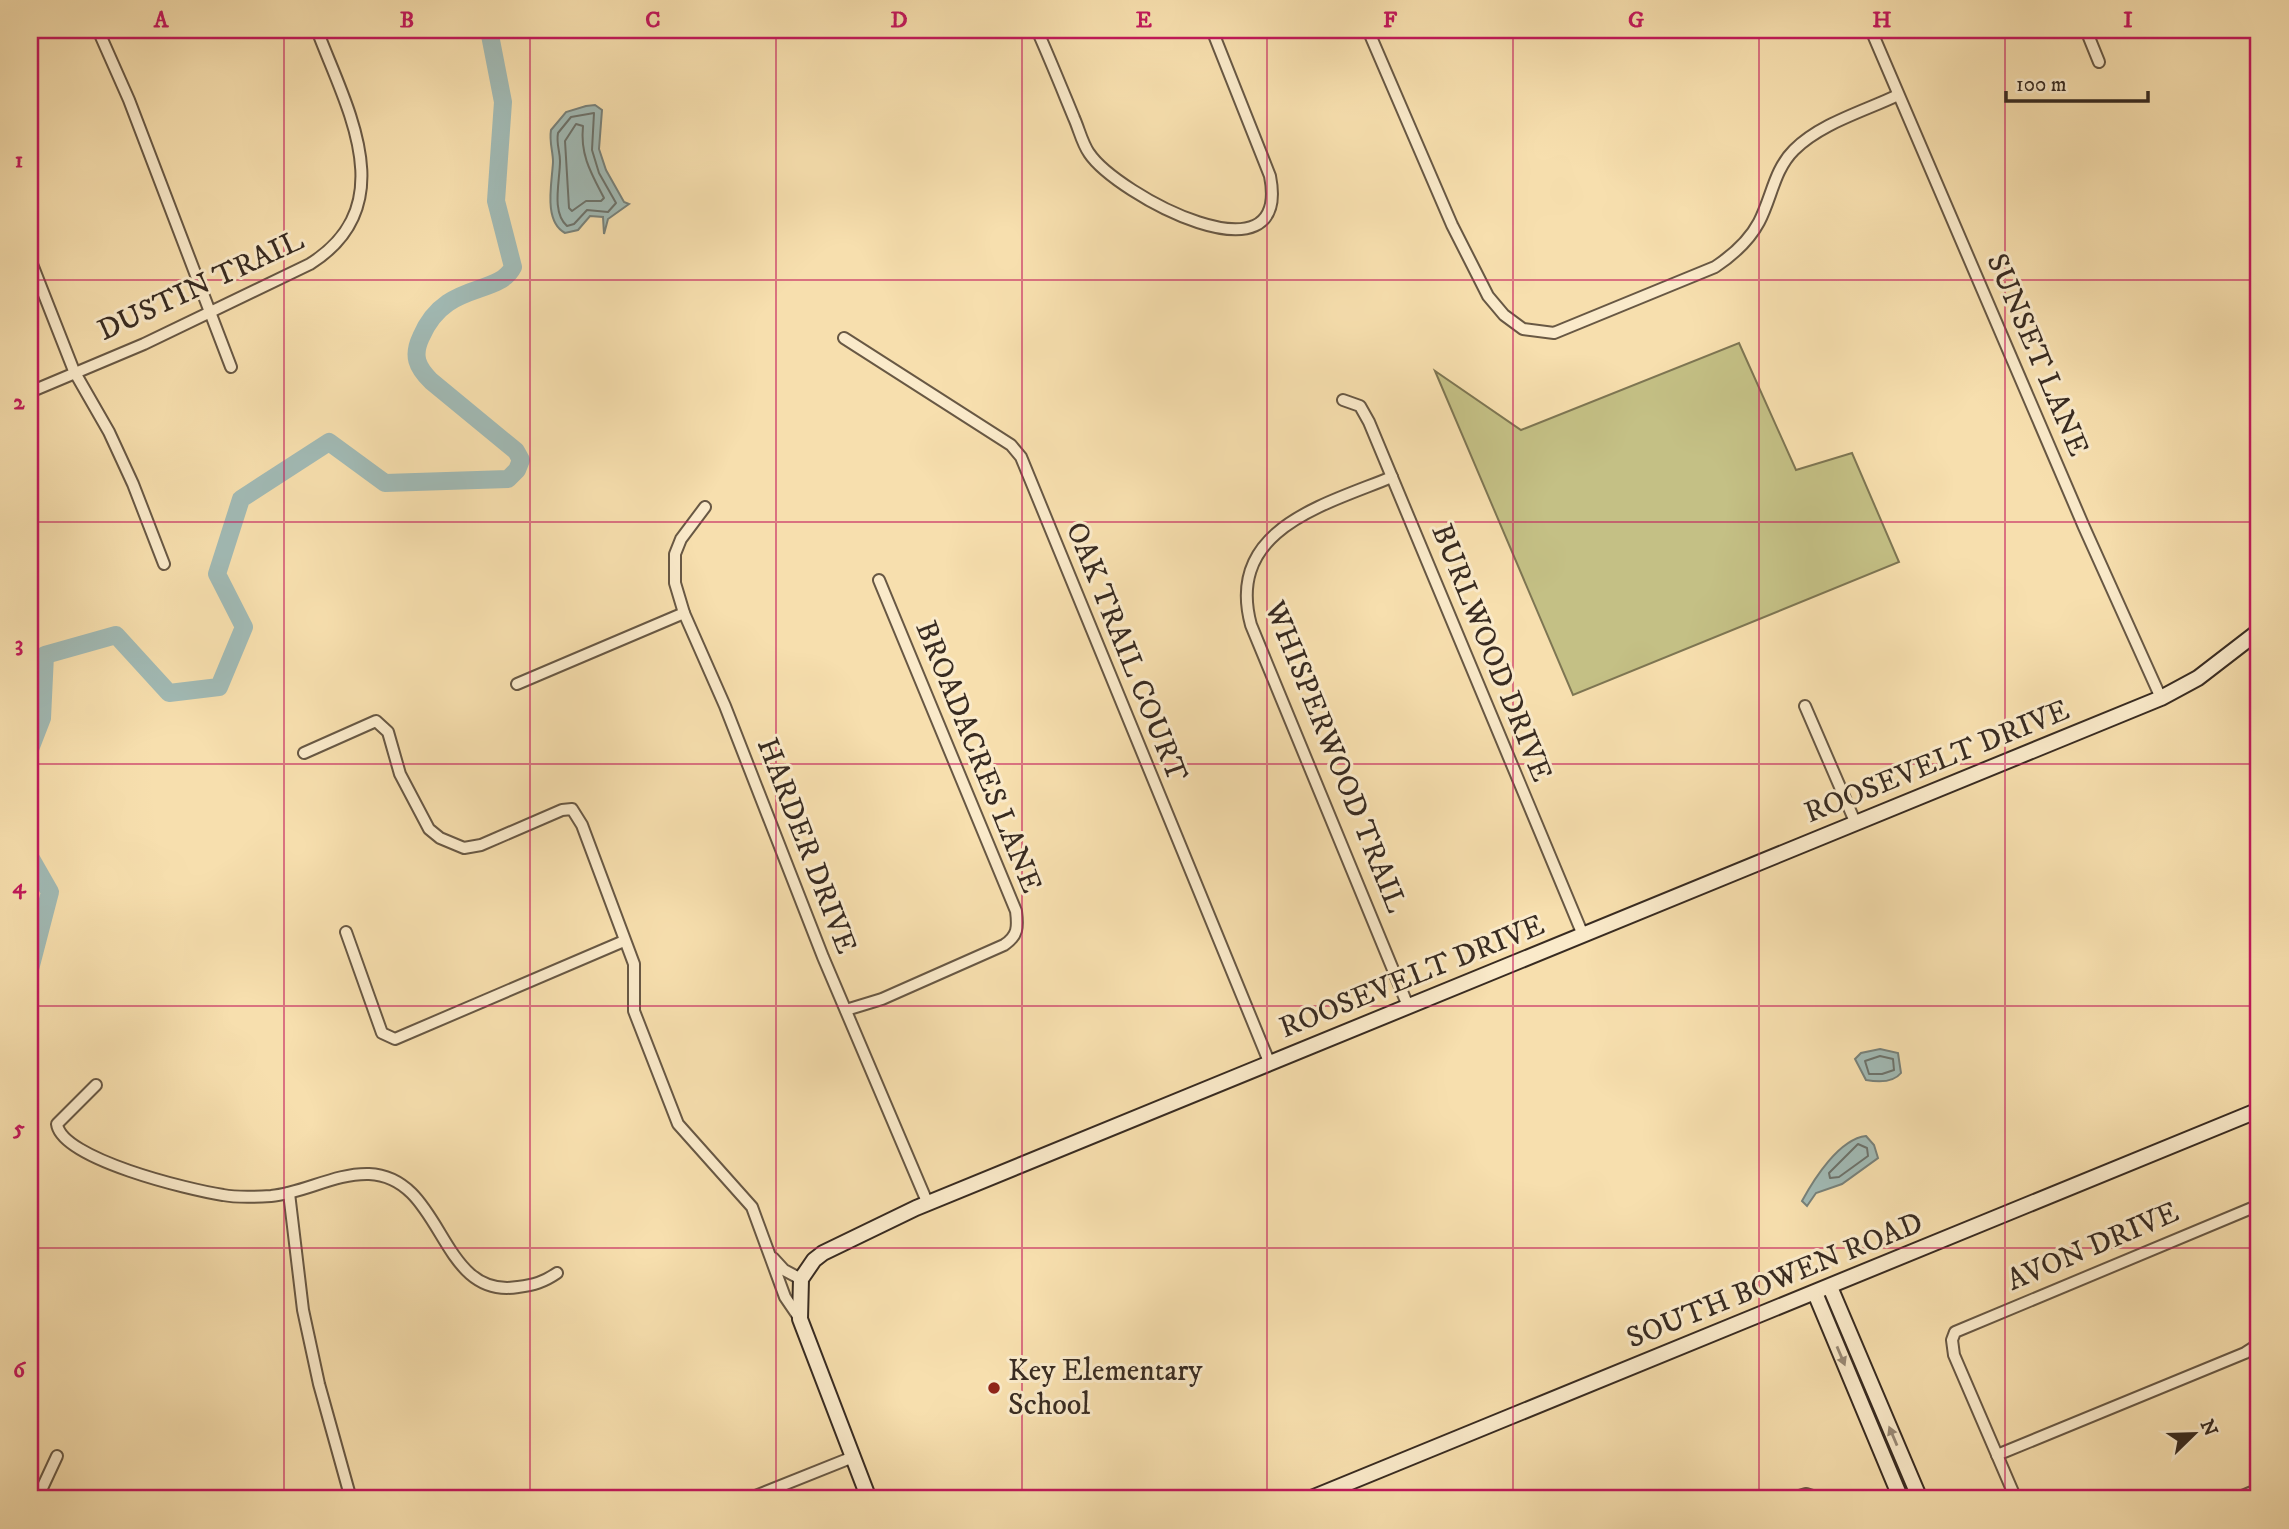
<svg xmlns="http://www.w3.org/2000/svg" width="2289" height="1529" font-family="'IM FELL DW Pica',serif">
<rect width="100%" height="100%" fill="#f7dfae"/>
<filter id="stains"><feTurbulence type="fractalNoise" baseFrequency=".00286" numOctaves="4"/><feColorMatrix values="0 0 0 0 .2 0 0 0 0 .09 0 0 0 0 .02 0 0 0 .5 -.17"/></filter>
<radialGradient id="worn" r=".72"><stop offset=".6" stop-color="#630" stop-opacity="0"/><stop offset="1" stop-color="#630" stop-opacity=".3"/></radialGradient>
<path fill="#c4c085" stroke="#7e7653" stroke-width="2" d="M 1739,343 L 1796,470 L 1852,453 L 1899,562 L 1573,695 L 1435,371 L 1521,430 Z"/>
<g fill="#a1bab5" stroke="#77817a" stroke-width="2">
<path d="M 586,106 L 595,105 L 602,110 L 599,149 L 606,170 L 624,202 L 629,204 L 608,219 L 604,234 L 603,217 L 590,216 L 578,230 L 565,233 C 543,221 552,183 553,162 C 553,151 549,142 551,130 L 566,112 Z"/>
<path d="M 1880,1049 L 1898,1053 L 1901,1073 C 1893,1083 1877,1082 1866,1080 L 1855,1059 L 1861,1053 Z"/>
<path d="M 1866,1136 L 1874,1145 L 1878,1158 L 1842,1184 L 1816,1193 L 1807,1206 L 1802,1201 C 1814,1179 1839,1139 1866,1136 Z"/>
</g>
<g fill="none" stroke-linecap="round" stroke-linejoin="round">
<g stroke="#6c726b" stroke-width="2">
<path d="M 594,113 L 592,150 L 599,173 L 616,203 L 608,212 L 587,210 L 574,224 L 567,226 C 551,212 560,181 560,161 C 560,151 556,144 558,133 L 571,117 Z"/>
<path d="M 576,124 L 583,126 C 580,155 591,173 604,198 L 601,201 L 586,201 L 572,211 L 569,208 L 565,141 Z"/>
<path d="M 1880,1056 L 1893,1059 L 1894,1070 L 1882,1074 L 1869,1074 L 1865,1061 Z"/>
<path d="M 1858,1144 L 1867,1148 L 1868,1156 L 1839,1177 L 1830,1178 L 1829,1173 Z"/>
</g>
<g stroke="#a1bab5" stroke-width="18">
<path d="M 30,749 L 42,718 L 45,655 L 116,635 L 169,693 L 219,687 L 244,627 L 217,574 L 241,499 L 329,442 L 385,483 L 508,479 L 517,470 L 521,460 L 516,451 L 431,381 C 417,367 412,356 421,337 C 445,280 498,297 513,267 L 496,201 L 503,102 L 489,30"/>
<path d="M 30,857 L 50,892 L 30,969"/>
</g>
<defs>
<g id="street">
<path d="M 98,30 L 129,100 L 231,367"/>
<path d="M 1037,30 C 1050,59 1062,89 1074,118 C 1079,129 1082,143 1089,153 C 1117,195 1292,288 1270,176 L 1212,30"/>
<path d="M 1368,30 L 1452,225 L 1488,296 L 1504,315 L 1523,329 L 1554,333 L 1715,267 C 1733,255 1749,241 1759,222 C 1772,197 1774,170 1794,150 C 1821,123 1865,111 1898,95"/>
<path d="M 1871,30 L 2084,527 L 2161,698"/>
<path d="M 2086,30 L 2099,62"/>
<path d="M 30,259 L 74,371 L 109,432 L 133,484 L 164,564"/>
<path d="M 844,338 L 1011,445 L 1021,457 L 1270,1064"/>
<path d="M 30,392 L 144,344 L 310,264 C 404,205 346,107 317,30"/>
<path d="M 1343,400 L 1360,406 L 1369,422 L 1583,935"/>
<path d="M 1392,477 C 1324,505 1225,529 1251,625 L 1408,1006"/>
<path d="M 705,507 L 681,539 L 675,554 L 675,583 L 684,613 L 725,706 L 823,957 L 928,1204"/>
<path d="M 517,684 L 684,613"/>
<path d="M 1805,706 L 1856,824"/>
<path d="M 304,753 L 376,721 L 388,732 L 400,774 L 429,829 L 440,838 L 464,848 L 481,845 L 562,810 L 572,809 L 582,825 L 634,964 L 634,1011 L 678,1124 L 752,1207 L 785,1297 L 800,1319"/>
<path d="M 346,932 L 382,1033 L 395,1039 L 624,941"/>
<path d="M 846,1010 L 882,999 L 1004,945 C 1018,936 1018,927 1016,911 L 879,580"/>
<path d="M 96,1085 L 57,1124 C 61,1159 190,1190 223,1195 C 238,1198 255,1197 271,1196 C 304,1193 335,1173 369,1174 C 445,1177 438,1300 518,1287 C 534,1285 544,1282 557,1273"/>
<path d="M 289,1193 L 303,1310 L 319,1384 L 351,1499"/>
<path d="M 773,1258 L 784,1270 L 801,1279"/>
<path d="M 1997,1455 L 2245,1353 L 2259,1344"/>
<path d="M 37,1499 L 57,1456"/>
<path d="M 748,1499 L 853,1457"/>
<path d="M 1789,1499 L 1806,1494 L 1822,1499"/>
<path d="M 2016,1499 L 1954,1355 L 1952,1340 L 1955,1332 L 2259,1205"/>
<path d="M 2235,1499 L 2259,1489"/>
</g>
<g id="secondary">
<path d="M 1830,1287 L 1920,1499"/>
<path d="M 1815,1293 L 1901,1499"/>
<path d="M 869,1499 L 800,1319 L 801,1279 L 814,1260 L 823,1253 L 916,1208 L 2161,698 L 2198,678 L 2259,631"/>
<path d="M 1309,1499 L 2259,1110"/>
</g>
</defs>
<use href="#street" stroke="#685844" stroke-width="14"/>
<use href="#secondary" stroke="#382b21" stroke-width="18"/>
<use href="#street" stroke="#faeaca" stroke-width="10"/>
<use href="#secondary" stroke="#faeaca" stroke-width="14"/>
</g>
<defs><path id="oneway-solid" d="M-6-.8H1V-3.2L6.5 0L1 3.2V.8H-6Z" transform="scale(1.75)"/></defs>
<g fill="#998a76">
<use href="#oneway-solid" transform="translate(1841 1356) rotate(67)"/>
<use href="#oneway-solid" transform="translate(1893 1436) rotate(-113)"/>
</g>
<path fill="none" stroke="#c2185b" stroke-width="2" stroke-opacity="0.55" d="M 284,30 L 284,1499M 530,30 L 530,1499M 776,30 L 776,1499M 1022,30 L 1022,1499M 1267,30 L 1267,1499M 1513,30 L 1513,1499M 1759,30 L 1759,1499M 2005,30 L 2005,1499M 30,280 L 2259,280M 30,522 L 2259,522M 30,764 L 2259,764M 30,1006 L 2259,1006M 30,1248 L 2259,1248"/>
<circle fill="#8f2418" stroke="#faeaca" stroke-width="2.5" cx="994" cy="1388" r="7"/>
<g text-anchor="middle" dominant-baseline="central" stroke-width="6" stroke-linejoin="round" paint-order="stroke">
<g font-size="30" fill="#382b21" stroke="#faeaca">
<text transform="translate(201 286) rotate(-25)">DUSTIN TRAIL</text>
<text transform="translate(2037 355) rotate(67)">SUNSET LANE</text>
<text transform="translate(1126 652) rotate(68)">OAK TRAIL COURT</text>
<text transform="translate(1491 653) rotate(68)">BURLWOOD DRIVE</text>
<text transform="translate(978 757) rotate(68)">BROADACRES LANE</text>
<text transform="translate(1335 757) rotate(68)">WHISPERWOOD TRAIL</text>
<text transform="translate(1937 762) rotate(-22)">ROOSEVELT DRIVE</text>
<text transform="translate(806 846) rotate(69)">HARDER DRIVE</text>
<text transform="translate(1412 977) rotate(-22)">ROOSEVELT DRIVE</text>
<text transform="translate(2093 1247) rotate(-23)">AVON DRIVE</text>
<text transform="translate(1775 1281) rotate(-22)">SOUTH BOWEN ROAD</text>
</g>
<g font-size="30" fill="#382b21" stroke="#faeaca" text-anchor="start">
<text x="1008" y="1371">Key Elementary<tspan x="1008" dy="34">School</tspan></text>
</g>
</g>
<rect width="2289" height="1529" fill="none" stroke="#f7dfae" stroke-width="77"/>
<g transform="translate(2194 1434) rotate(67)" stroke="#faeaca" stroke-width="5" paint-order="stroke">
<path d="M0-5L12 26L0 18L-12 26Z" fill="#382b21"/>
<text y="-10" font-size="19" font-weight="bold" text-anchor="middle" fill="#382b21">N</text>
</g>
<path d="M2006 91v10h142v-10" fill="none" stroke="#382b21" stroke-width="3.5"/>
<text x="2016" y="91" font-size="21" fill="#382b21" stroke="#faeaca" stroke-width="5" paint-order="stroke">100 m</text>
<rect x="38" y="38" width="2212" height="1452" fill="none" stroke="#c2185b" stroke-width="2.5"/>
<g font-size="23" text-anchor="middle" font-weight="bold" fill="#c2185b">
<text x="161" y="27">A</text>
<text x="407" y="27">B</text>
<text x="653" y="27">C</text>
<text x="899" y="27">D</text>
<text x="1144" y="27">E</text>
<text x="1390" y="27">F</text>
<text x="1636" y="27">G</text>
<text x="1882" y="27">H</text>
<text x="2128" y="27">I</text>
<text x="19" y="167">1</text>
<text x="19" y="409">2</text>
<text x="19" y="651">3</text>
<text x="19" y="893">4</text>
<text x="19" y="1135">5</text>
<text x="19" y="1377">6</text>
</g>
<rect width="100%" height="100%" filter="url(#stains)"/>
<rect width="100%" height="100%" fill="url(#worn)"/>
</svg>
